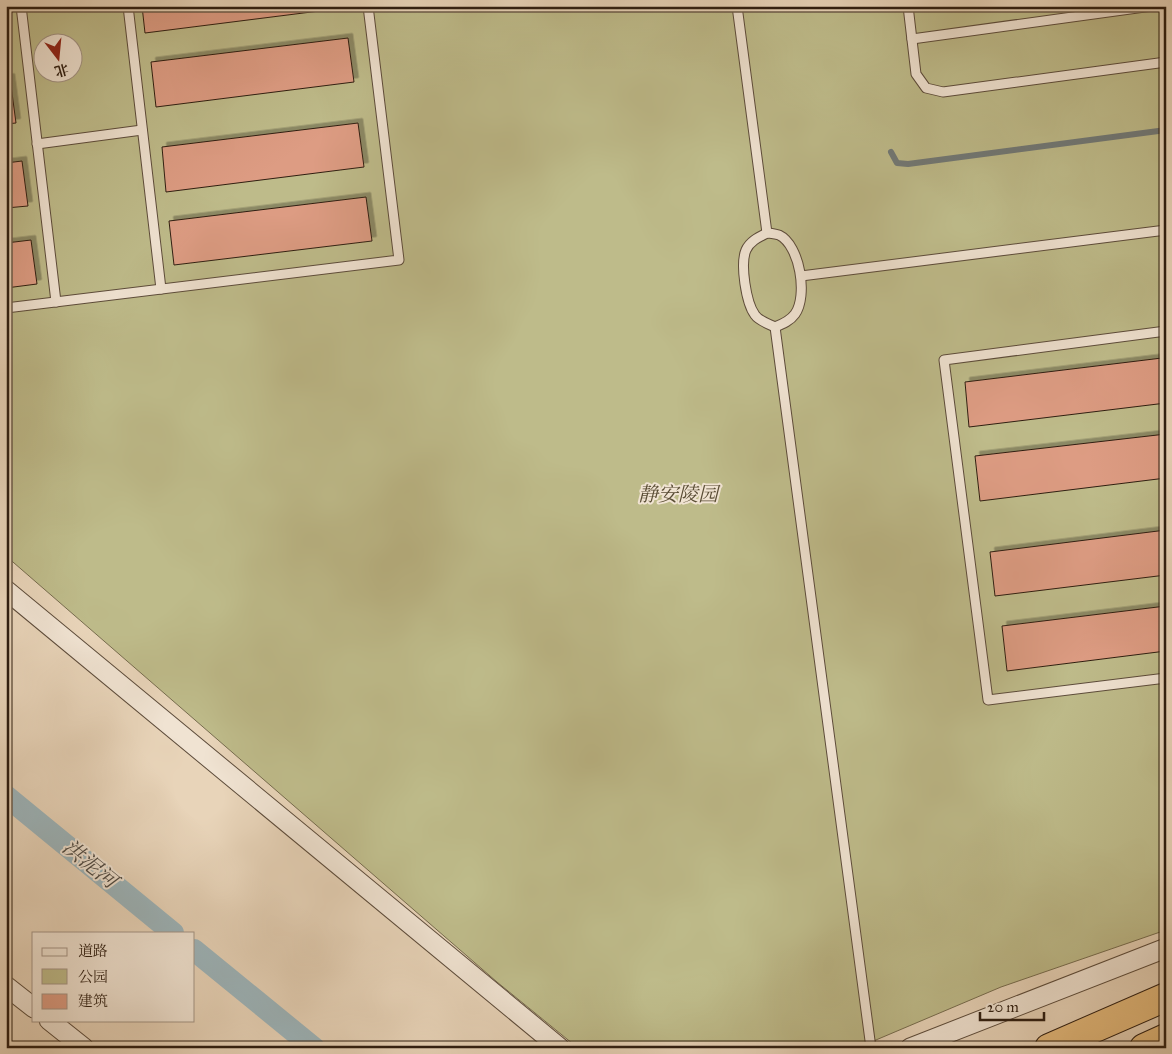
<svg xmlns="http://www.w3.org/2000/svg" width="1172" height="1054" font-family="'IM FELL Great Primer','Noto Serif SC',serif">
<defs>
<filter id="shadow"><feDropShadow dx="4.5" dy="-4.5" stdDeviation="0" flood-color="#0004"/></filter>
</defs>
<rect width="100%" height="100%" fill="#e8d4b9"/>
<filter id="stains"><feTurbulence type="fractalNoise" baseFrequency=".004" numOctaves="4"/><feColorMatrix values="0 0 0 0 .2 0 0 0 0 .09 0 0 0 0 .02 0 0 0 .5 -.17"/></filter>
<radialGradient id="worn" r=".72"><stop offset=".6" stop-color="#630" stop-opacity="0"/><stop offset="1" stop-color="#630" stop-opacity=".3"/></radialGradient>
<path fill="#bebb8a" stroke="#766c4e" fill-rule="evenodd" d="M 6,6 L 1166,6 L 1166,930 L 1001,987 L 857,1048 L 578,1048 L 497,982 L 6,556 ZM 42,42 L 72,42 L 72,72 L 42,72 Z"/>
<g fill="none" stroke-linecap="round" stroke-linejoin="round">
<path stroke="#717977" stroke-width="6" d="M 891,152 L 897,163 L 908,164 L 1166,130"/>
<g stroke="#9db5bb" stroke-width="22">
<path d="M 6,796 L 173,933"/>
<path d="M 194,950 L 314,1048"/>
</g>
</g>
<g fill="#dd9c83" stroke="#2f1e11" filter="url(#shadow)">
<path d="M 142,6 L 343,6 L 343,8 L 145,33 Z"/>
<path d="M 348,38 L 354,82 L 156,107 L 151,62 Z"/>
<path d="M 10,78 L 16,123 L 6,124 L 6,79 Z"/>
<path d="M 358,123 L 364,167 L 166,192 L 162,147 Z"/>
<path d="M 22,161 L 28,206 L 6,208 L 6,163 Z"/>
<path d="M 366,197 L 372,241 L 174,265 L 169,221 Z"/>
<path d="M 31,240 L 37,284 L 6,288 L 6,243 Z"/>
<path d="M 1162,358 L 1166,388 L 1166,403 L 969,427 L 965,382 Z"/>
<path d="M 1166,434 L 1166,478 L 980,501 L 975,456 Z"/>
<path d="M 1166,530 L 1166,575 L 995,596 L 990,552 Z"/>
<path d="M 1166,606 L 1166,651 L 1007,671 L 1002,626 Z"/>
</g>
<g fill="none" stroke-linecap="round" stroke-linejoin="round">
<defs>
<g id="lane">
<path d="M 21,6 L 56,302"/>
<path d="M 128,6 L 161,289"/>
<path d="M 737,6 L 767,233"/>
<path d="M 908,6 L 916,74 L 926,88 L 943,92 L 1166,62"/>
<path d="M 912,39 L 1152,6"/>
<path d="M 37,144 L 142,130"/>
<path d="M 767,233 C 770,233 775,234 779,235 C 800,245 808,296 795,314 C 790,321 783,324 775,327 C 769,324 759,321 755,315 C 746,303 740,264 746,250 C 750,241 759,237 767,233 Z"/>
<path d="M 801,276 L 1166,230"/>
<path d="M 6,308 L 399,260 L 368,6"/>
<path d="M 775,327 L 871,1048"/>
<path d="M 1166,331 L 944,360 L 988,700 L 1166,678"/>
</g>
<g id="street">
<path d="M 6,590 L 560,1048"/>
<path d="M 6,986 L 34,1008"/>
<path d="M 49,1020 L 84,1048"/>
<path d="M 910,1048 L 1166,948"/>
</g>
<g id="highway">
<path d="M 1049,1048 L 1166,997"/>
<path d="M 1144,1048 L 1166,1038"/>
</g>
</defs>
<use href="#lane" stroke="#5d4c3b" stroke-width="11"/>
<use href="#street" stroke="#5d4c3b" stroke-width="21"/>
<use href="#highway" stroke="#2f1e11" stroke-width="30"/>
<use href="#lane" stroke="#f0e3d2" stroke-width="9"/>
<use href="#street" stroke="#f0e3d2" stroke-width="19"/>
<use href="#highway" stroke="#e4ba7c" stroke-width="28"/>
</g>
<g text-anchor="middle" dominant-baseline="central" stroke-width="4" stroke-linejoin="round" paint-order="stroke">
<g font-size="20" font-style="italic" fill="#5a4d35" stroke="#f0e3d2">
<text x="678" y="494">静安陵园</text>
</g>
<g font-size="21" font-style="italic" fill="#504b44" stroke="#f0e3d2">
<text transform="translate(90 864) rotate(39)">洪泥河</text>
</g>
</g>
<rect width="1172" height="1054" fill="none" stroke="#e8d4b9" stroke-width="25"/>
<rect x="8" y="8" width="1157" height="1039" fill="none" stroke="#2f1e11" stroke-width="2.5"/>
<rect x="12" y="12" width="1147" height="1029" fill="none" stroke="#2f1e11"/>
<rect x="32" y="932" width="162" height="90" fill="#f0e3d2" stroke="#a39485"/>
<rect x="42" y="948" width="25" height="8" fill="#f0e3d2" stroke="#a39485"/>
<text x="78" y="956" font-size="15" fill="#2f1e11">道路</text>
<rect x="42" y="969" width="25" height="15" fill="#bebb8a" stroke="#a39485"/>
<text x="78" y="982" font-size="15" fill="#2f1e11">公园</text>
<rect x="42" y="994" width="25" height="15" fill="#dd9c83" stroke="#a39485"/>
<text x="78" y="1006" font-size="15" fill="#2f1e11">建筑</text>
<g transform="translate(58 58) rotate(164)"><circle r="24" fill="#f0e3d2" stroke="#a39485"/>
<path d="M0-4L9 19L0 12L-9 19Z" fill="#8f2418"/>
<text y="-8" font-size="14" font-weight="bold" text-anchor="middle" fill="#2f1e11">北</text>
</g>
<path d="M980 1012v8h64v-8" fill="none" stroke="#2f1e11" stroke-width="2.5"/>
<text x="987" y="1012" font-size="15" fill="#2f1e11" stroke="#f0e3d2" stroke-width="4" paint-order="stroke">20 m</text>
<rect width="100%" height="100%" filter="url(#stains)"/>
<rect width="100%" height="100%" fill="url(#worn)"/>
</svg>
